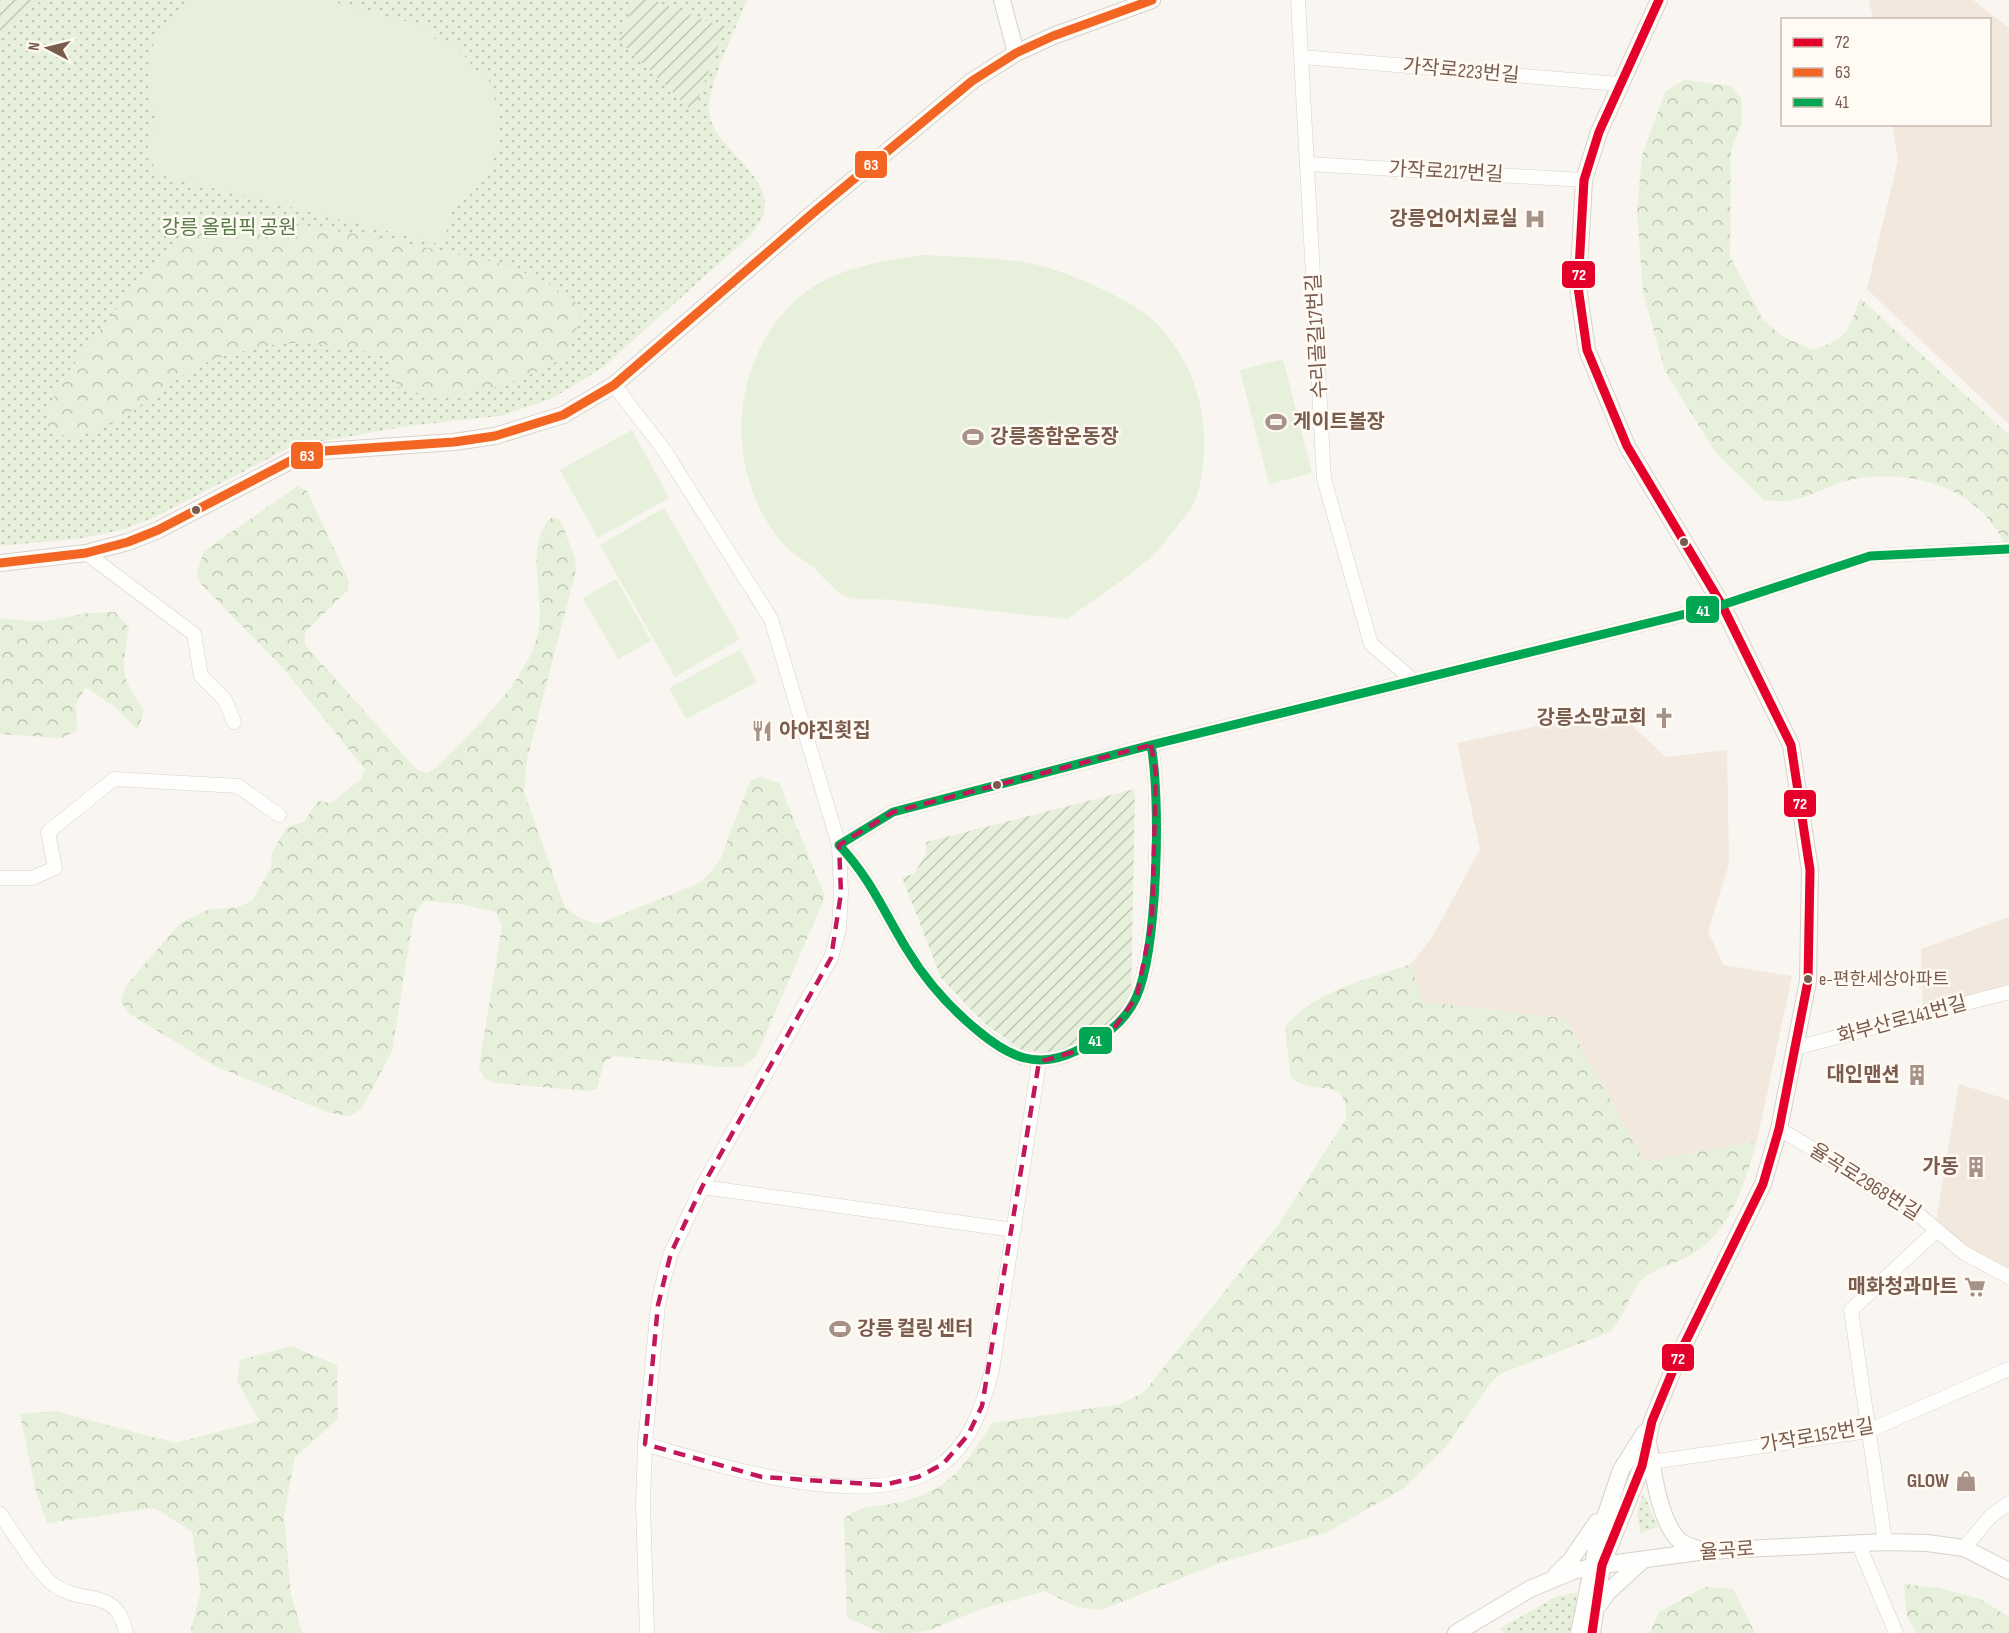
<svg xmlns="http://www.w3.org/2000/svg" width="2009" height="1633" font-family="'Sofia Sans Condensed','Noto Sans KR',sans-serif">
<defs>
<pattern id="grass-dots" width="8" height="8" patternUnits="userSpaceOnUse" patternTransform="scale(1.5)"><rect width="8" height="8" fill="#e7f0db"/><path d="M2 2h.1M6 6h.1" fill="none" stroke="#c0c6b4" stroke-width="1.8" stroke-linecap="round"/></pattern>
<pattern id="forest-crowns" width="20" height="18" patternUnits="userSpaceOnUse" patternTransform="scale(1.5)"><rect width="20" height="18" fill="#e7f0db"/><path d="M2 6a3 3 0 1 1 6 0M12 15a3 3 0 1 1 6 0" fill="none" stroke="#c0c6b4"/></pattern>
<pattern id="garden-furrows" width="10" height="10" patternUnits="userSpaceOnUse" patternTransform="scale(1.5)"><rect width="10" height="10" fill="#e7f0db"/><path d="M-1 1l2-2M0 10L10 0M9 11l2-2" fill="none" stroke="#c0c6b4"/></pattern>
</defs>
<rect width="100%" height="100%" fill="#f9f5f0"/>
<g fill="#f2e8de">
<path d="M 1869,0 L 1973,0 L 2009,28 L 2009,424 L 1867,289 L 1898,160 L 1892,125 L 1990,124 L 1990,20 L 1873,19 Z"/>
<path d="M 1615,710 L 1666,757 L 1727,750 L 1729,864 L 1708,931 L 1723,965 L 1792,976 L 1757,1141 L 1645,1162 L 1565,1018 L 1423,1002 L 1411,964 L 1433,936 L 1480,849 L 1457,743 Z"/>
<path d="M 2009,917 L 2009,985 L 1923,1007 L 1921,949 Z"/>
<path d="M 1959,1084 L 2009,1100 L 2009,1268 L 1969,1250 L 1936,1222 Z"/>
</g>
<g fill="url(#grass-dots)">
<path d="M 0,0 L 747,0 C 737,26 706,88 709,113 C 714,150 775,174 763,215 C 761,222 754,229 751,235 L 602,368 L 551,399 L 500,416 L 407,426 L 291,447 L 155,517 L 125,529 L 83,538 L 0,546 Z"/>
<path d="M 1643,1492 L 1658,1527 L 1641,1533 L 1637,1514 Z"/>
<path d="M 1577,1592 L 1573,1633 L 1504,1633 L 1499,1629 L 1556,1597 Z"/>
</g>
<g fill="url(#forest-crowns)">
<path d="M 1684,80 L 1730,86 L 1741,98 L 1742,123 L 1731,149 L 1730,256 L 1763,320 L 1782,336 L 1812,350 C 1848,339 1848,332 1860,298 L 2009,435 L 2009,557 C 1990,494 1922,469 1861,478 C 1836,481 1810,498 1787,501 C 1779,502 1771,500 1764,500 L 1715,452 L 1665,371 L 1643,293 L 1637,210 L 1642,155 L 1665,92 Z"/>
<path d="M 225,215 L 375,237 L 508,265 L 548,284 L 575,301 L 581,311 C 577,324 575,340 569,351 C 564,359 554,363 546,367 C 504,389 445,406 398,387 L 388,360 L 379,354 C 353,350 325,344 298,343 C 273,343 228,353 205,363 C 170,377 81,467 47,425 C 47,419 47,412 49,407 C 70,359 175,229 225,215 Z"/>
<path d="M 298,486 L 307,491 L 349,581 L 347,591 L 305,632 L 305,645 L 417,770 L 427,773 L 437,767 C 471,731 531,680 539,628 C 544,595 524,543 552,517 L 560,519 L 575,558 L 576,570 L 527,759 L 524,792 L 565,908 L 582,919 L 598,924 L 702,882 L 720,860 L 750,781 L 760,777 L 779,783 L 825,897 L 756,1056 L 744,1066 L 723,1067 L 614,1056 L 604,1062 L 597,1089 L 585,1091 L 496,1083 L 484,1078 L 479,1066 L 502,926 L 496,912 L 460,904 L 425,901 L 414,914 L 392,1051 L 362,1108 L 350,1116 L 330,1113 L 215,1066 L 130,1014 L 121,1002 L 126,986 L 180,923 L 207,910 L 237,907 L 252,901 L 271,868 L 272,852 L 287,827 L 304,822 L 318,801 L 331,803 L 361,779 L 365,769 L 282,667 L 200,583 L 197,572 L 204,551 Z"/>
<path d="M 115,612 L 129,628 C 122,668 119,676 144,710 L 138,730 L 116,708 L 86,687 L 76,704 L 77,731 L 61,738 L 0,734 L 0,618 L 39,622 L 88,613 Z"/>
<path d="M 1411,964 L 1423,1002 L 1565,1018 L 1645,1162 L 1757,1141 C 1744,1184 1732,1232 1689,1256 C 1675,1264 1657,1267 1644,1278 C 1629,1291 1625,1317 1610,1332 L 1502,1373 L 1493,1380 L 1444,1449 L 1404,1488 L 1326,1533 L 1225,1561 L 1101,1610 L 1077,1607 L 1044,1591 L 981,1609 L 930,1630 L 914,1633 L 882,1633 L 847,1618 L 844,1519 C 860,1504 881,1507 901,1502 C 953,1488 965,1465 992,1423 L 1121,1404 L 1144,1392 L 1278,1225 L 1346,1119 C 1349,1072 1313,1099 1291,1077 L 1285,1028 C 1308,993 1373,977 1411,964 Z"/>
<path d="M 291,1346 L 337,1365 L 338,1419 L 295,1457 L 284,1516 L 291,1594 L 302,1633 L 190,1633 L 201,1591 L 192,1532 L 155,1508 L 47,1523 L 35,1488 L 20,1414 L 55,1411 L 175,1443 L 260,1421 L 237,1381 L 240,1360 Z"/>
<path d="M 1904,1584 L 1938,1588 L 1980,1599 L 2009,1617 L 2009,1633 L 1917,1633 L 1907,1617 Z"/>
<path d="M 1705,1587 L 1733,1589 L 1755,1633 L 1650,1633 L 1659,1612 Z"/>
</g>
<g fill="url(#garden-furrows)">
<path d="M 0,0 L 45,0 C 10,12 22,20 0,40 Z"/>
<path d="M 635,0 L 653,0 L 725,28 L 693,112 L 619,40 Z"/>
<path d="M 1135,789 L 1131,999 L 1107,1025 L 1076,1046 L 1048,1052 L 1022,1050 L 984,1023 L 941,978 L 902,877 L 914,874 L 926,854 L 926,842 Z"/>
</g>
<g fill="#e7f0db">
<path d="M 195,0 L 327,0 L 435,29 L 433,38 L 454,44 L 480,74 L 486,73 C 497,101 504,131 498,157 L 494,156 C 488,180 474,194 453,206 L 443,245 L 160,175 L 146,154 L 155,118 L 147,82 L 153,45 L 174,13 Z"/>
<path d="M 924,255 C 959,257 994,257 1028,263 C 1060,268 1132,299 1155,322 C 1179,346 1195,377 1201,409 C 1206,440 1206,473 1194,503 C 1190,511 1183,518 1178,525 C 1147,570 1110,586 1068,619 C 1010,613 951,606 892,600 C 879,599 854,601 843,595 C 832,588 822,576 813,567 C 804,560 792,554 784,545 C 724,476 728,365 794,302 C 828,269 879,261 924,255 Z"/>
<path d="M 1283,359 L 1312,473 L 1269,484 L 1240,370 Z"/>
<path d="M 632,430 L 669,498 L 598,538 L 560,470 Z"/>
<path d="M 664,508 L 740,639 L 675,677 L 600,545 Z"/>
<path d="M 616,579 L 651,641 L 618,659 L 583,598 Z"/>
<path d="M 740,650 L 757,682 L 686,719 L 669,688 Z"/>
</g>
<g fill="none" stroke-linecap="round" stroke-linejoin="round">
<defs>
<g id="minor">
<path d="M 1298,0 L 1324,479 L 1371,644 L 1414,681"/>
<path d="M 1302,57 L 1619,84"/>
<path d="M 1308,164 L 1584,180"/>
<path d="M 614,385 L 664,450 L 771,619 L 839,845 L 841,893 L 839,929 L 831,958 L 702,1187 L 671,1253 L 664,1278 L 658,1305 L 645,1444 L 643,1505 L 647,1633"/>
<path d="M 86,553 L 194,634 L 201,676 L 225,700 L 234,722"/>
<path d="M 1151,745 C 1161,798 1158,949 1136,998 C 1124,1024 1101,1039 1076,1051 C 1037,1070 1009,1057 977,1030 C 950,1008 924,978 906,948 C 883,910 870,878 839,845 L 893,812 L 1151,745 L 1722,605 L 1870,556 L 2007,549"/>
<path d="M 0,878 L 32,878 L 55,868 L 48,832 L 114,779 L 238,786 L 279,815"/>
<path d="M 1795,1048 L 2009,992"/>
<path d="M 1779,1129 L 1905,1203 L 1964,1253 L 2009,1277"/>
<path d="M 702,1187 L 1014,1230"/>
<path d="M 645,1444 C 719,1466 873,1515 942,1464 C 972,1442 983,1404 992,1370 L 1039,1062"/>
<path d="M 1651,1462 L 1868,1431 L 2009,1369"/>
<path d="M 0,1514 C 14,1533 37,1572 54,1585 C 83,1606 117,1586 126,1633"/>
<path d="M 1885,1542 L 1851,1310 L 1937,1230"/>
<path d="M 1858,1543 L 1896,1633"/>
<path d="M 1964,1548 L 1991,1516 L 2009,1503"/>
</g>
<g id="tertiary">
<path d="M 1002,0 L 1016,53"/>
<path d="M 0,563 L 86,553 L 128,542 L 158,530 L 294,459 L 324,451 L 454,442 L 495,436 L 563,415 L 614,385 L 813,213 L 972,81 L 1016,53 L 1053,36 L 1152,0"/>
<path d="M 1649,1447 C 1653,1472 1660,1524 1680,1541 C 1685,1546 1696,1548 1702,1550"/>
<path d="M 1556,1575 L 1570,1561 L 1597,1522"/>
<path d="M 1598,1606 L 1608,1592 L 1643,1560"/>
<path d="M 1456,1633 L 1530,1589 L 1573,1571 L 1602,1565 L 1706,1551 L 1885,1542 L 1927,1543 L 1964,1548 L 2009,1571"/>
<path d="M 1579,1633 L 1599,1535 L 1621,1470 L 1645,1432"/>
<path d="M 1592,1633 L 1602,1565 L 1642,1466 L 1652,1421 L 1681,1351 L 1763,1184 L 1779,1129 L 1808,981 L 1810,870 L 1791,745 L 1722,605 L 1627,446 L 1587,350 L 1578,287 L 1584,180 L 1599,132 L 1659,0"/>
</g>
</defs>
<use href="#minor" stroke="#d7d1cb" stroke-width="15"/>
<use href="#tertiary" stroke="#d7d1cb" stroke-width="18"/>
<use href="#minor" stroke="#fefefd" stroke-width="14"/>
<use href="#tertiary" stroke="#fefefd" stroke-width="16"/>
<defs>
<path id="bus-1" d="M 1592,1633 L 1602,1565 L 1642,1466 L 1652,1421 L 1681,1351 L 1763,1184 L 1779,1129 L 1808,981 L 1810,870 L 1791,745 L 1722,605 L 1627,446 L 1587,350 L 1578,287 L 1584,180 L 1599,132 L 1659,0"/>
<path id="bus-2" d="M 0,563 L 86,553 L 128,542 L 158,530 L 294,459 L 324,451 L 454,442 L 495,436 L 563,415 L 614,385 L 813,213 L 972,81 L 1016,53 L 1053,36 L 1152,0"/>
<path id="bus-3" d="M 1151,745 C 1161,798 1158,949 1136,998 C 1124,1024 1101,1039 1076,1051 C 1037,1070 1009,1057 977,1030 C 950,1008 924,978 906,948 C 883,910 870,878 839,845 L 893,812 L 1151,745 L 1722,605 L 1870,556 L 2009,549"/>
</defs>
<use href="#bus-1" stroke="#fffaf3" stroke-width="14"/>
<use href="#bus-2" stroke="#fffaf3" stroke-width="14"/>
<use href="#bus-3" stroke="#fffaf3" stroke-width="14"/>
<use href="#bus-1" stroke="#e4002b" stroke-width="9"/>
<use href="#bus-2" stroke="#f26522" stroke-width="9"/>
<use href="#bus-3" stroke="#00a651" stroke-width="9"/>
</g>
<path fill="none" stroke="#c2185b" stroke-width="4.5" stroke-dasharray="12 8" stroke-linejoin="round" d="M 1151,745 L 1156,773 L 1152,920 L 1137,996 L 1112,1031 L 1073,1052 L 1039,1062 L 982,1406 L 968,1435 L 943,1464 L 918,1477 L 883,1485 L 762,1477 L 645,1444 L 658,1305 L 671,1253 L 702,1187 L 831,958 L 841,893 L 839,845 L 893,812 Z"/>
<defs>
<symbol id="hospital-bare" viewBox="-9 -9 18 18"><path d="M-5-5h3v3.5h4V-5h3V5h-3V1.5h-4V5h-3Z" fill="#a69286" stroke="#fffaf3" stroke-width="2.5" paint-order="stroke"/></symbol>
<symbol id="stadium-bare" viewBox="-9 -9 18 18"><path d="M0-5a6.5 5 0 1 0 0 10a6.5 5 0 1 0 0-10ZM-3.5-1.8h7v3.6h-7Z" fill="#a69286" stroke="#fffaf3" stroke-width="2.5" paint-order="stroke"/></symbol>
<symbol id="church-bare" viewBox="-9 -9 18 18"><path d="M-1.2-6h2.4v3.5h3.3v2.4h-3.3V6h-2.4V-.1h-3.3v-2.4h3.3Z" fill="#a69286" stroke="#fffaf3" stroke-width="2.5" paint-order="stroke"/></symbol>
<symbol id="restaurant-bare" viewBox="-9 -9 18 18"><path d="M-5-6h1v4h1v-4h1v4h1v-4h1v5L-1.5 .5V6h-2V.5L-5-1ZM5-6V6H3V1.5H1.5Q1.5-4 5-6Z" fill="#a69286" stroke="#fffaf3" stroke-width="2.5" paint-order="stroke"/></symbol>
<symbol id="building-bare" viewBox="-9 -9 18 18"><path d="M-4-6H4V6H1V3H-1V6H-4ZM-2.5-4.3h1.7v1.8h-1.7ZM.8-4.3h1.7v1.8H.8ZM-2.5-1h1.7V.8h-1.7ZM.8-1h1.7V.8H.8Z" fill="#a69286" stroke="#fffaf3" stroke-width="2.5" paint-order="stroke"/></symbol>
<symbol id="supermarket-bare" viewBox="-9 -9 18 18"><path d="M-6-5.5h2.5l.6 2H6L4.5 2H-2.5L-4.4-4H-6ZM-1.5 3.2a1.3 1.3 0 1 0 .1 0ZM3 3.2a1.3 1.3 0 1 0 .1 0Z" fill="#a69286" stroke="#fffaf3" stroke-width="2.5" paint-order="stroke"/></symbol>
<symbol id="shop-bare" viewBox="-9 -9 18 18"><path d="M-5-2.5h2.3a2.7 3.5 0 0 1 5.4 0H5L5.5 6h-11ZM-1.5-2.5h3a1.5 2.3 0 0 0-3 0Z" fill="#a69286" stroke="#fffaf3" stroke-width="2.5" paint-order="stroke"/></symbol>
</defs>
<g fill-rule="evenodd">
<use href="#hospital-bare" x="1520" y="204" width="30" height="30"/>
<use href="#stadium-bare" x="1261" y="407" width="30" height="30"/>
<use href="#stadium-bare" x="958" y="422" width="30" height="30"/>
<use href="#church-bare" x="1649" y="703" width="30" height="30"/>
<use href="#restaurant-bare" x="747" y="716" width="30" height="30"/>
<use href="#building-bare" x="1902" y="1060" width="30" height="30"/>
<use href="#building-bare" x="1961" y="1152" width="30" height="30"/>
<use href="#supermarket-bare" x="1960" y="1272" width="30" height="30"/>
<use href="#stadium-bare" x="825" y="1314" width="30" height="30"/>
<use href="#shop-bare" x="1951" y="1466" width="30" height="30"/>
</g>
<g fill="#7a5c4d" stroke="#fffaf3" stroke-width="2">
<circle cx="196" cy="510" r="5"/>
<circle cx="1684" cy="542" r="5"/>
<circle cx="997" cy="785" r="5"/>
<circle cx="1808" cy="979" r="5"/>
</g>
<g text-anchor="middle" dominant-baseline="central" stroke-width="5" stroke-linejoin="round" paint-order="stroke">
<g font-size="18" fill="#7a5c4d" stroke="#fffaf3" text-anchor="start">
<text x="1819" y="979">e-편한세상아파트</text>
</g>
<g font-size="20" fill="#7a5c4d" stroke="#fffaf3">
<text transform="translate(1461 71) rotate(5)">가작로223번길</text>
<text transform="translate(1446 172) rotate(3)">가작로217번길</text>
<text transform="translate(1317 336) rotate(-93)">수리골길17번길</text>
<text transform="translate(1902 1020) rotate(-15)">화부산로141번길</text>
<text transform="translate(1865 1182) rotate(32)">율곡로2968번길</text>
<text transform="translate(1817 1436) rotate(-10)">가작로152번길</text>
<text transform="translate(1727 1551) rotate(-4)">율곡로</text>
</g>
<g font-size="20" font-weight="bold" fill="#7a5c4d" stroke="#fffaf3" text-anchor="end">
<text x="1518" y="219">강릉언어치료실</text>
<text x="1293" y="422" text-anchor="start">게이트볼장</text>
<text x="990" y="437" text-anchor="start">강릉종합운동장</text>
<text x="1647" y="718">강릉소망교회</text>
<text x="779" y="731" text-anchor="start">아야진횟집</text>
<text x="1900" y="1075">대인맨션</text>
<text x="1959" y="1167">가동</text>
<text x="1958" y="1287">매화청과마트</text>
<text x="857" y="1329" text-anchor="start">강릉 컬링 센터</text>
<text x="1949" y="1481">GLOW</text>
</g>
<g font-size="20" fill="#537a41" stroke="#fffaf3">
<text x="229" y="228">강릉 올림픽 공원</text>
</g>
</g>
<g stroke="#fffaf3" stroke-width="2">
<rect x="854" y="150" width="34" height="29" rx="6" fill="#f26522"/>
<rect x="1561" y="260" width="35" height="29" rx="6" fill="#e4002b"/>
<rect x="290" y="441" width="34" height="29" rx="6" fill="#f26522"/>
<rect x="1685" y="595" width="35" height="29" rx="6" fill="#00a651"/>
<rect x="1783" y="789" width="34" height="29" rx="6" fill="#e4002b"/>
<rect x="1078" y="1026" width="35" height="29" rx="6" fill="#00a651"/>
<rect x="1661" y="1343" width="34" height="29" rx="6" fill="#e4002b"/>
</g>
<g font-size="16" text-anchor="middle" font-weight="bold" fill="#fff">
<text x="871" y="170">63</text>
<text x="1579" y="280">72</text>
<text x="307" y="461">63</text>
<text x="1703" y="616">41</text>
<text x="1800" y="809">72</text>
<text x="1095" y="1046">41</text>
<text x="1678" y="1364">72</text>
</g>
<rect x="1781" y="18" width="210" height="108" fill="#fffaf3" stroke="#cabbb1" stroke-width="1.5"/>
<rect x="1793" y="38" width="30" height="9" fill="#e4002b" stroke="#cabbb1" stroke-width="1.5"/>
<text x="1835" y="48" font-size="18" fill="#7a5c4d">72</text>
<rect x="1793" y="68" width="30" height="9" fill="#f26522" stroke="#cabbb1" stroke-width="1.5"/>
<text x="1835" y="78" font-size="18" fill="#7a5c4d">63</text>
<rect x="1793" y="98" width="30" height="9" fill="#00a651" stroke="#cabbb1" stroke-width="1.5"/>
<text x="1835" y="108" font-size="18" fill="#7a5c4d">41</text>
<g transform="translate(48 48) rotate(277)" stroke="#fffaf3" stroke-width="4.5" paint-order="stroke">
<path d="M0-4.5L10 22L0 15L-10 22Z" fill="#7a5c4d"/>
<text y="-9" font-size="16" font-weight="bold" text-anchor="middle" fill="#7a5c4d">N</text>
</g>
</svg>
